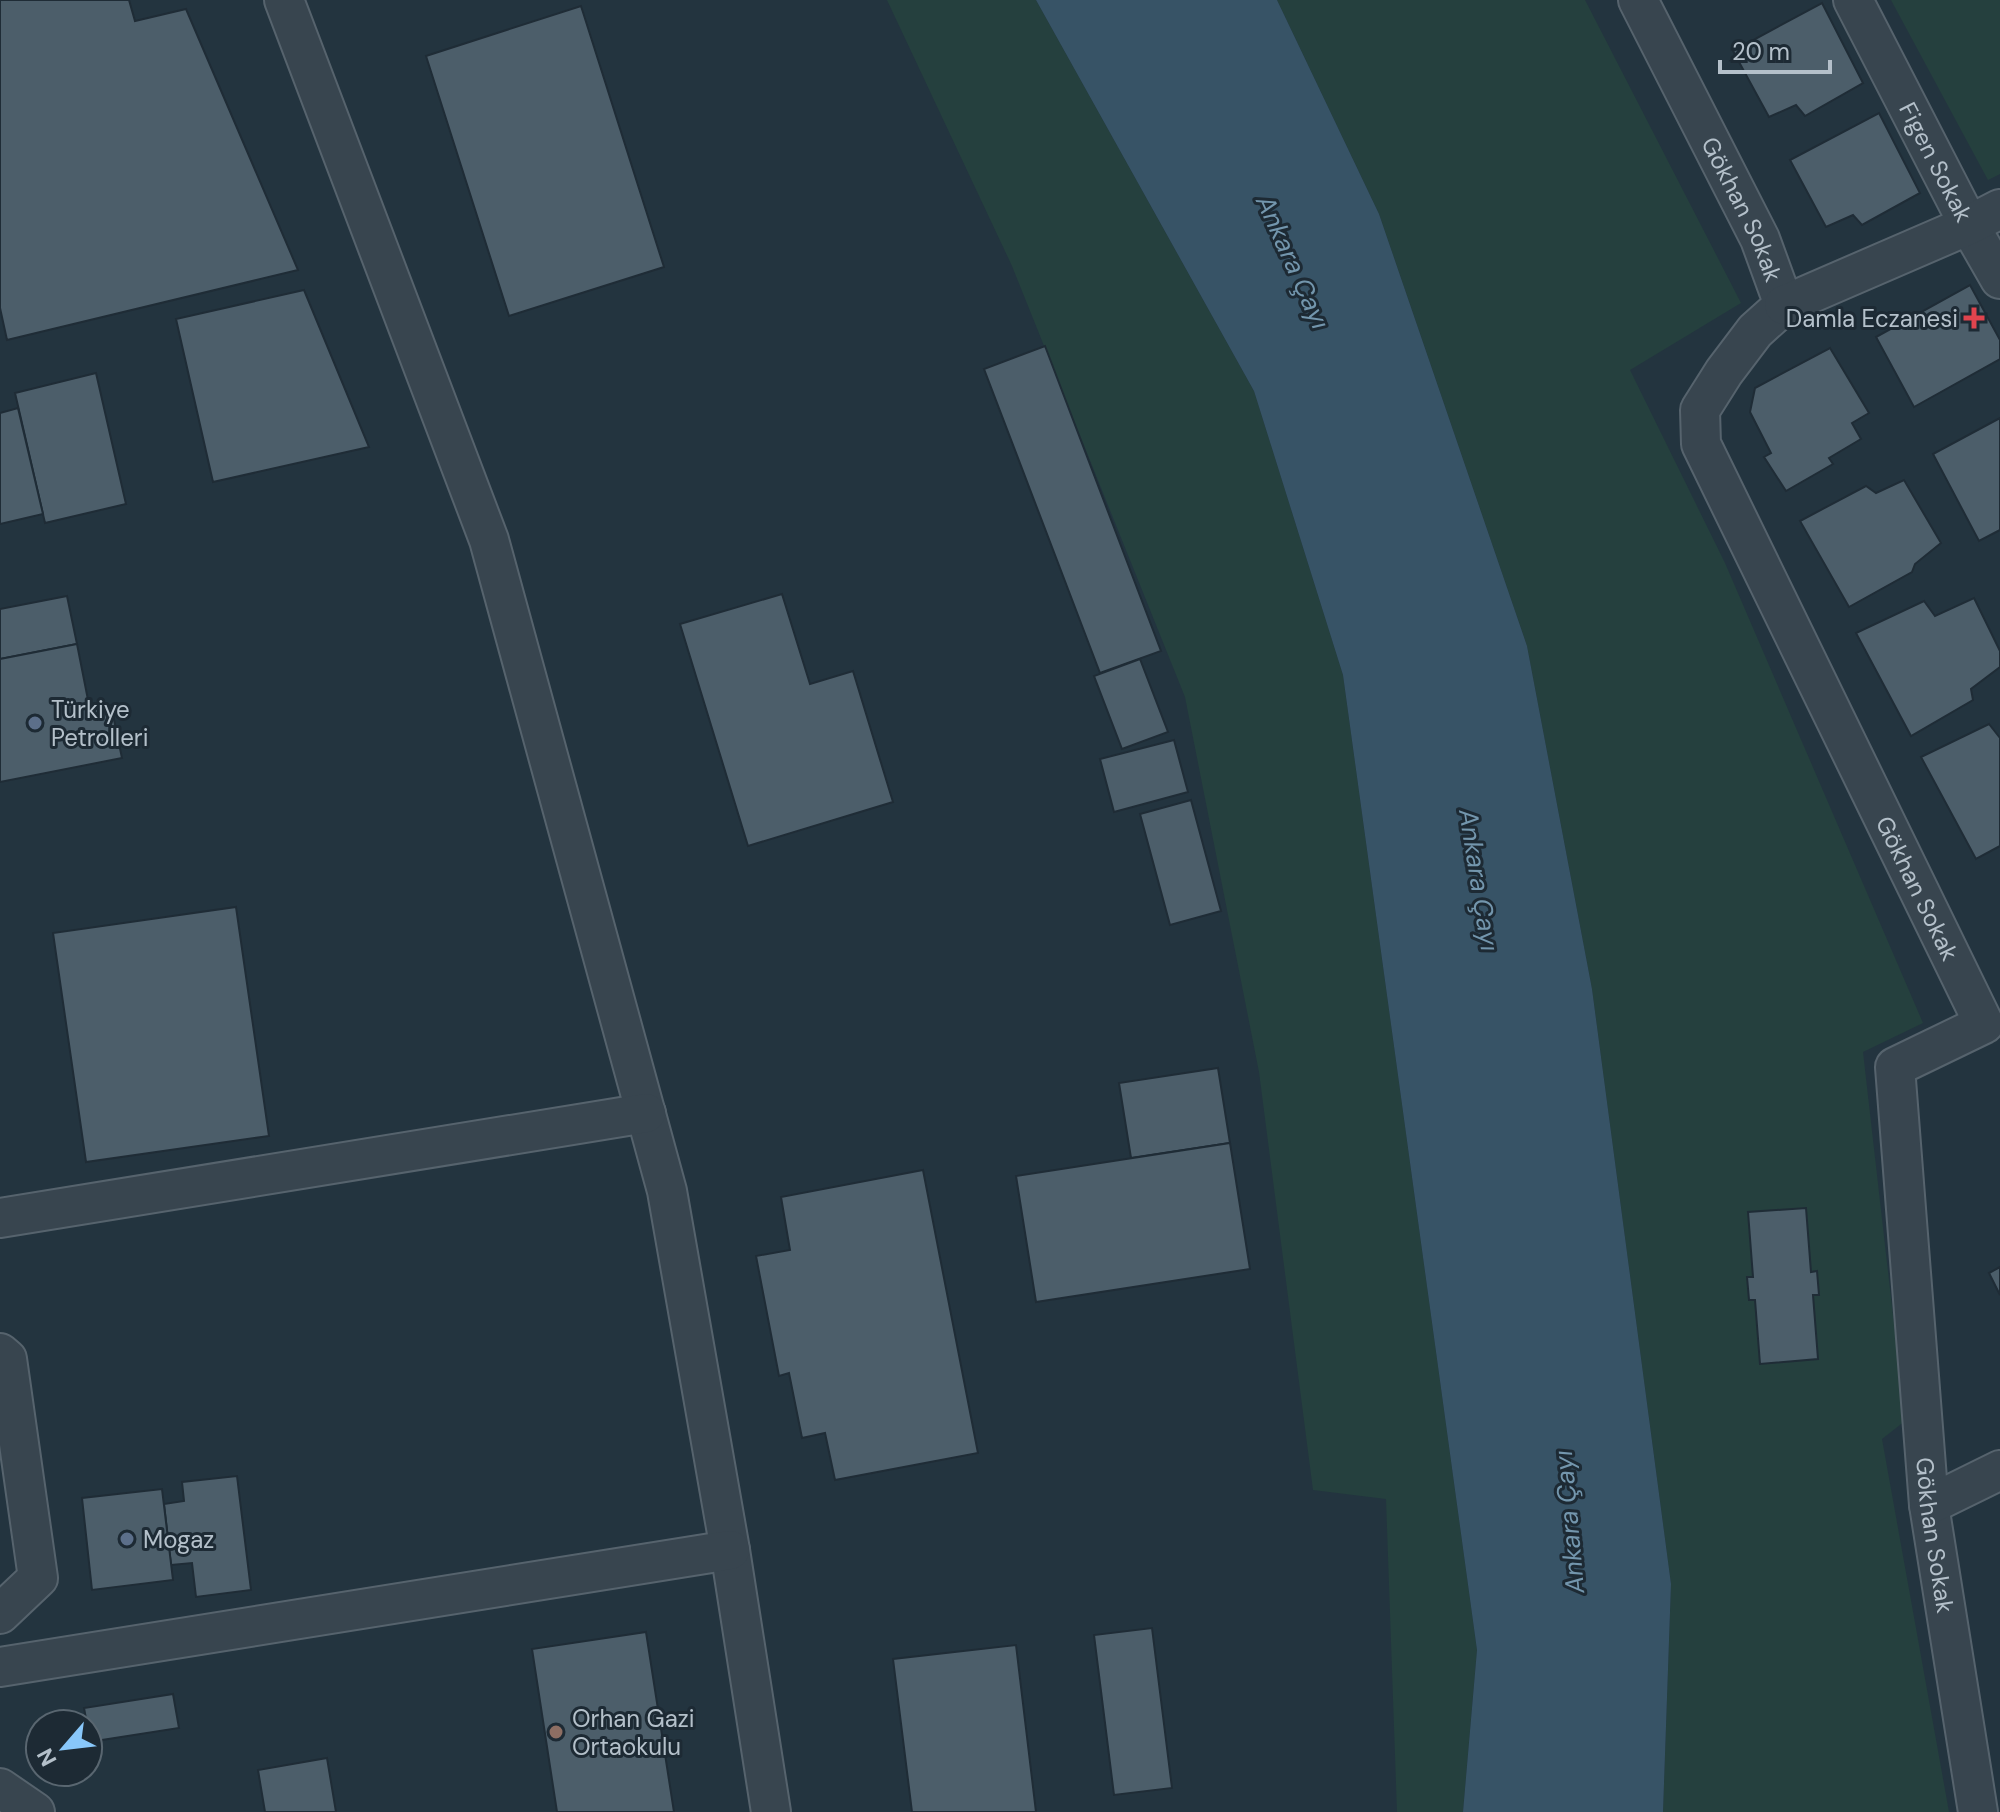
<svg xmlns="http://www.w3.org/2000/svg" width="2000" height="1812" font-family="'DM Sans',sans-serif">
<rect width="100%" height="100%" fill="#23343f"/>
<g fill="#25403e">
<path d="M 887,0 L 1036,0 L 1254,391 L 1343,675 L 1477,1650 L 1463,1812 L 1397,1812 L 1386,1499 L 1313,1490 L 1259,1072 L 1185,697 L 1012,266 Z"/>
<path d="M 1277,0 L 1585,0 L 1741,303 L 1630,370 L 1725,563 L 1923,1023 L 1863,1052 L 1905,1421 L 1882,1439 L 1949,1812 L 1663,1812 L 1671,1584 L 1592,989 L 1527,646 L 1379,214 Z"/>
<path d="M 1891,0 L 2000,0 L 2000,174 L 1988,180 Z"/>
</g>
<path fill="#375366" d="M 1036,0 L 1277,0 L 1379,214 L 1527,646 L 1592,989 L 1671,1584 L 1663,1812 L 1463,1812 L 1477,1650 L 1343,675 L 1254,391 Z"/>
<g fill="#4c5e6a" stroke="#1f2c36" stroke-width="2">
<path d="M 0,0 L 129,0 L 135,21 L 186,9 L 298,270 L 7,340 L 0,308 Z"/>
<path d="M 1822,3 L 1863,83 L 1805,116 L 1796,105 L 1769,117 L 1733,51 Z"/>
<path d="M 581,6 L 664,267 L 509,316 L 426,56 Z"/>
<path d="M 1879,113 L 1920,193 L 1862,225 L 1853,215 L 1826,227 L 1790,160 Z"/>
<path d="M 1970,285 L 2000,340 L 2000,359 L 1914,407 L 1876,337 Z"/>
<path d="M 304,290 L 369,447 L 213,482 L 176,319 Z"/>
<path d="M 1045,346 L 1161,651 L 1100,673 L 984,369 Z"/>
<path d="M 1830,348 L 1869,413 L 1852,423 L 1861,439 L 1829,458 L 1833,464 L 1786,491 L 1764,457 L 1771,453 L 1750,412 L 1755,388 Z"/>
<path d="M 96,373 L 126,504 L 45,523 L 15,393 Z"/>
<path d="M 18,408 L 43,514 L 0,524 L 0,413 Z"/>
<path d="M 2000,418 L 2000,530 L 1979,541 L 1933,454 Z"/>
<path d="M 1904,480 L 1941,543 L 1915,564 L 1912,572 L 1849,607 L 1800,521 L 1866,486 L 1876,493 Z"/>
<path d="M 782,594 L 810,684 L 853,671 L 893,802 L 748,846 L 680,624 Z"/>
<path d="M 67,596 L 77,644 L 0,659 L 0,609 Z"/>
<path d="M 1974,598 L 2000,651 L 2000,667 L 1971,689 L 1973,700 L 1911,736 L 1856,633 L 1924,601 L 1935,616 Z"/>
<path d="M 77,644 L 90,710 L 111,705 L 122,758 L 0,782 L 0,659 Z"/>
<path d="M 1140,659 L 1168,732 L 1122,749 L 1094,676 Z"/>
<path d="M 1989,724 L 2000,738 L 2000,846 L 1976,859 L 1921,757 Z"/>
<path d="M 1174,740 L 1188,792 L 1114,812 L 1100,759 Z"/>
<path d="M 1191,800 L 1221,911 L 1170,925 L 1140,814 Z"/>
<path d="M 236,907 L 269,1136 L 86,1162 L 53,933 Z"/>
<path d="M 1218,1068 L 1230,1143 L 1131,1158 L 1119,1083 Z"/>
<path d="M 1230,1143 L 1250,1269 L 1036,1302 L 1016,1176 Z"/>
<path d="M 923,1170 L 978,1453 L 835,1480 L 825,1433 L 802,1438 L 789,1373 L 779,1376 L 756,1256 L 790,1250 L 781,1197 Z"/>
<path d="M 1806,1208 L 1811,1272 L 1817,1271 L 1819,1295 L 1813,1295 L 1818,1359 L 1760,1364 L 1755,1300 L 1749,1300 L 1747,1277 L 1753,1277 L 1748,1212 Z"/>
<path d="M 2000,1267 L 2000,1295 L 1989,1273 Z"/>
<path d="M 237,1476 L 251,1590 L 196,1597 L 192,1563 L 171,1565 L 164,1504 L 184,1501 L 182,1482 Z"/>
<path d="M 162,1489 L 173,1580 L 92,1590 L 82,1498 Z"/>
<path d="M 1152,1628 L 1172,1788 L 1114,1795 L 1094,1635 Z"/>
<path d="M 646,1632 L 674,1812 L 557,1812 L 532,1649 Z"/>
<path d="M 1016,1645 L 1036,1812 L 912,1812 L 893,1659 Z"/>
<path d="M 173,1694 L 179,1728 L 89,1742 L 88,1724 L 87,1724 L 84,1708 Z"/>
<path d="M 327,1758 L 336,1812 L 265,1812 L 258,1770 Z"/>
</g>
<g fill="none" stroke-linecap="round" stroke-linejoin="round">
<defs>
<g id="minor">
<path d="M 284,0 L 489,540 L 667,1191 L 730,1550 L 771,1812"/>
<path id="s1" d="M 1638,0 L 1760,239 L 1784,305 L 1755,331 L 1724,372 L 1700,410 L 1701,444 L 1984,1024 L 1895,1067 L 1929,1505 L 1978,1812"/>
<path id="s2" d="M 1853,0 L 1969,225 L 2000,279"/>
<path d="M 1784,305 L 1969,225 L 2000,209"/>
<path d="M 0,1218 L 646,1113"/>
<path d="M 0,1353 L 7,1359 L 38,1578 L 0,1614"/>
<path d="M 1929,1505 L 2000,1470"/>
<path d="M 0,1667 L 730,1550"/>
<path d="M 0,1788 L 35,1812"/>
</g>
</defs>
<use href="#minor" stroke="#56636d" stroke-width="42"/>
<use href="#minor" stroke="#38454f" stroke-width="38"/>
</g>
<path fill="#e0444e" stroke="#1d2a34" stroke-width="3" d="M1970 306h8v8h8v8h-8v8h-8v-8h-8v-8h8z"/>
<g fill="#5c6f8a" stroke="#1d2a34" stroke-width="3">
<circle cx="35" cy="723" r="8"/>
<circle cx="127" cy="1539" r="8"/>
</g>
<circle fill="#8d6e63" stroke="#1d2a34" stroke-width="3" cx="556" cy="1732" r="8"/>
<g text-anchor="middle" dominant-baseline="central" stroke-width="6" stroke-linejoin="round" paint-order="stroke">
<g font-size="24" fill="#b4c0ca" stroke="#1d2a34">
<text stroke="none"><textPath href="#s2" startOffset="182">Figen Sokak</textPath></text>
<text stroke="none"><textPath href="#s1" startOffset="234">Gökhan Sokak</textPath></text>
<text stroke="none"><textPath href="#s1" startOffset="1002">Gökhan Sokak</textPath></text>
<text stroke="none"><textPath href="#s1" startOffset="1722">Gökhan Sokak</textPath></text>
</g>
<g font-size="24" fill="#b4c0ca" stroke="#1d2a34" text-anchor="start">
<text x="1958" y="318" text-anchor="end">Damla Eczanesi</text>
<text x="51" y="709">Türkiye<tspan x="51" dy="28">Petrolleri</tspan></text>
<text x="143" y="1539">Mogaz</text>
<text x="572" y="1718">Orhan Gazi<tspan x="572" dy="28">Ortaokulu</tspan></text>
</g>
<g font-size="26" font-style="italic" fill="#7396ad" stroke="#1d2a34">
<text transform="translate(1293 262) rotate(66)">Ankara Çayı</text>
<text transform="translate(1479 880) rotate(81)">Ankara Çayı</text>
<text transform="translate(1569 1522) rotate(-95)">Ankara Çayı</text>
</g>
</g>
<g transform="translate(64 1748) rotate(242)"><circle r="38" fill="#1d2a34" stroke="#596670" stroke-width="2"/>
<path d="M0-6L14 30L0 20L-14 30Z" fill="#88c7fa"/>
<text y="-12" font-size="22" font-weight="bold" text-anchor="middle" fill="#b4c0ca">N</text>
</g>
<path d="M1720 60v12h110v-12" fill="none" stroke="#b4c0ca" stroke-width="4"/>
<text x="1732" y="60" font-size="24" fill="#b4c0ca" stroke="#1d2a34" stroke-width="6" paint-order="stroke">20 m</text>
</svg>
